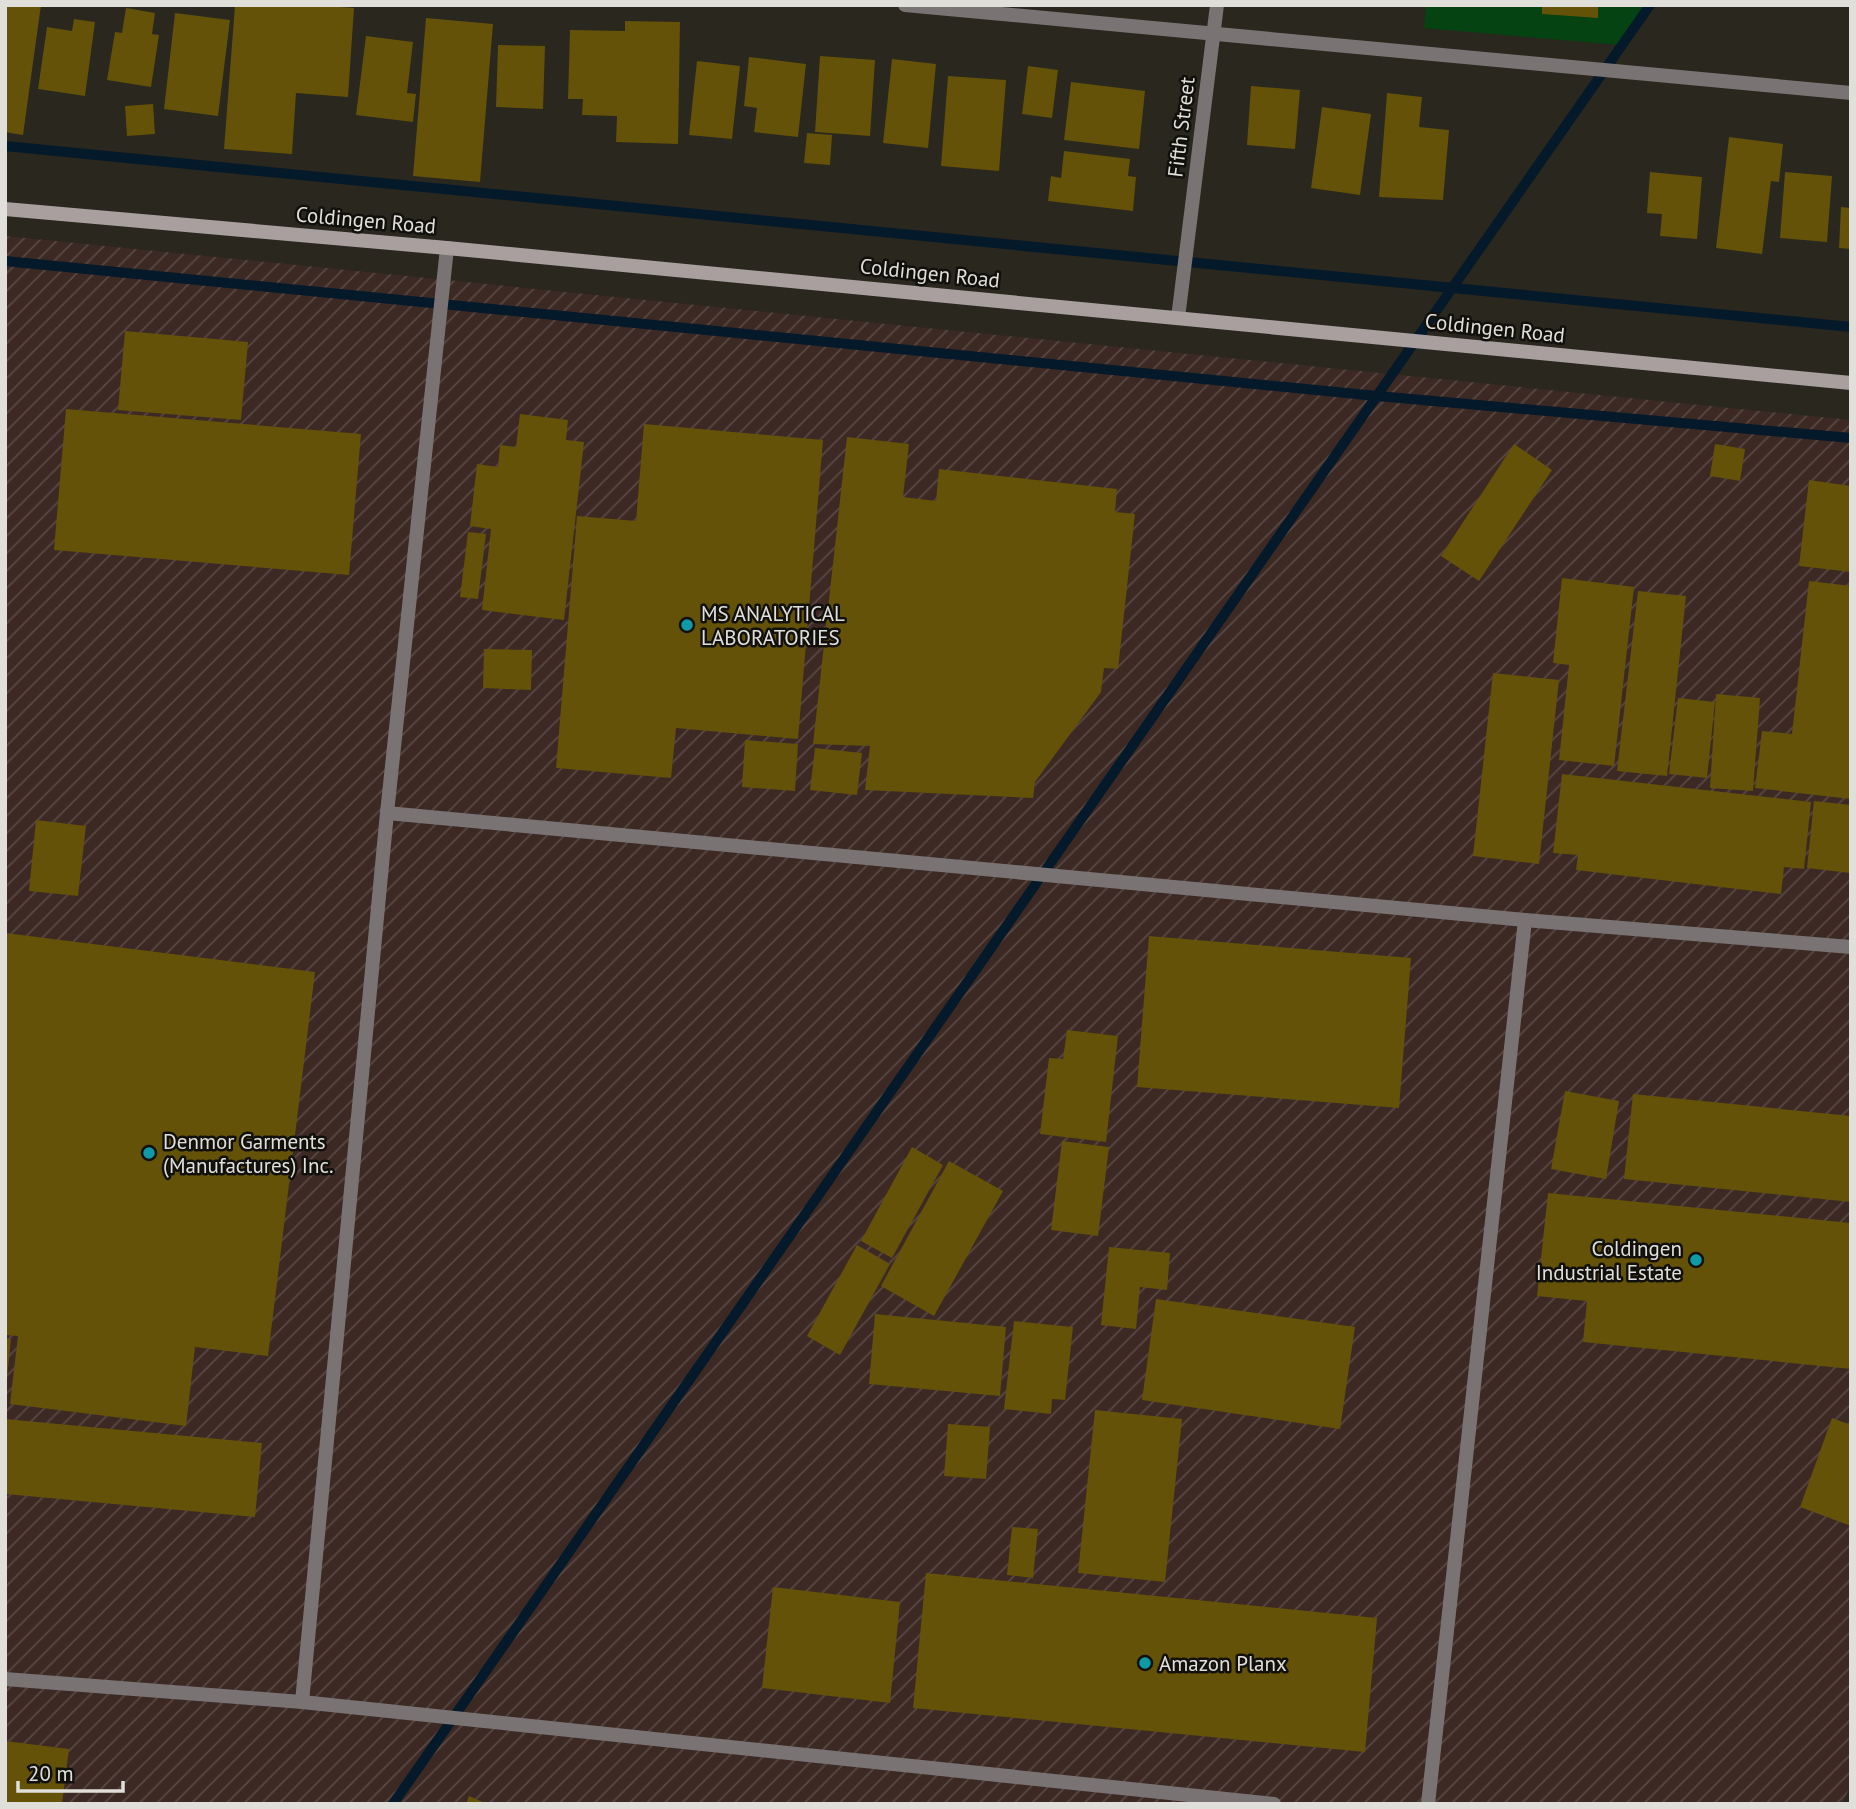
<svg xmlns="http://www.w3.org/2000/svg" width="1856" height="1809" font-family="'PT Sans',sans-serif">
<defs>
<pattern id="industrial-furrows" width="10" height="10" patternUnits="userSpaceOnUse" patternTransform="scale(1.75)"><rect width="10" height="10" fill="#3c2924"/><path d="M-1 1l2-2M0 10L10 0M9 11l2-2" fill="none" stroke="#584843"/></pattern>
</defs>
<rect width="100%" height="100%" fill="#29271e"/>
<path fill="url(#industrial-furrows)" d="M 5,236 L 1851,420 L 1851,1785 L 1842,1804 L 5,1804 Z"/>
<path fill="#054313" d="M 1426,5 L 1644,5 L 1619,45 L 1424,28 Z"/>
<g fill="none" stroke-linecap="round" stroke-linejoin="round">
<g stroke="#04192a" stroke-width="10">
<path d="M 5,146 L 1851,327"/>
<path d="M 5,261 L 1377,396 L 1851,438"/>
<path d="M 393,1804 L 1650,5"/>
</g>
</g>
<g fill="#635208">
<path d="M 5,5 L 41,5 L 23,135 L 5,132 Z"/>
<path d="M 235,5 L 314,5 L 354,8 L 348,97 L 296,93 L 292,154 L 224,149 Z"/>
<path d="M 1542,5 L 1598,5 L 1598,18 L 1542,14 Z"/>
<path d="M 126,8 L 155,13 L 152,34 L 159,35 L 151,87 L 107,80 L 115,32 L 122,33 Z"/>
<path d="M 175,13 L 230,20 L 218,116 L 164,109 Z"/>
<path d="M 426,18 L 493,24 L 480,182 L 413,176 Z"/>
<path d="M 74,19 L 95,22 L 85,96 L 38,89 L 47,27 L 72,31 Z"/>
<path d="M 625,21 L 680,22 L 678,144 L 616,142 L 617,116 L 582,115 L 583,99 L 568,99 L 570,30 L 625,31 Z"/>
<path d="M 366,36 L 413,42 L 407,93 L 416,94 L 413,122 L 356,115 Z"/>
<path d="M 498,45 L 545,46 L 543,109 L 496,107 Z"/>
<path d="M 820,56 L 875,60 L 870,136 L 815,132 Z"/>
<path d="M 749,57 L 806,64 L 798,137 L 754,132 L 757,108 L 744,106 Z"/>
<path d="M 892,59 L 936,64 L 928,148 L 883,143 Z"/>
<path d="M 697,61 L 740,66 L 732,139 L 689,135 Z"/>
<path d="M 1028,66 L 1058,70 L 1052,118 L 1022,114 Z"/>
<path d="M 948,76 L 1006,80 L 999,171 L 941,166 Z"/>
<path d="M 1071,82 L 1145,91 L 1139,149 L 1064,140 Z"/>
<path d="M 1251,86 L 1300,90 L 1295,149 L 1247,145 Z"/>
<path d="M 1387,93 L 1422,97 L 1419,127 L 1449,130 L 1443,200 L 1379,197 Z"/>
<path d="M 153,104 L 155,134 L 127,136 L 125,106 Z"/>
<path d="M 1322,107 L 1371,114 L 1360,195 L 1311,188 Z"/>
<path d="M 807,133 L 832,135 L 830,165 L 804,163 Z"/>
<path d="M 1729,137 L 1783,144 L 1779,182 L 1771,181 L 1762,254 L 1716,248 Z"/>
<path d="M 1064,151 L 1130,159 L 1128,176 L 1136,177 L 1133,211 L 1048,201 L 1051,176 L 1061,178 Z"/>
<path d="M 1650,172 L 1702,177 L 1697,239 L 1660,236 L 1662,214 L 1647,213 Z"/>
<path d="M 1785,172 L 1832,176 L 1827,242 L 1780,238 Z"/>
<path d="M 1841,207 L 1851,208 L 1851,249 L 1839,248 Z"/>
<path d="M 125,331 L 248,342 L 241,420 L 118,410 Z"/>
<path d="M 66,409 L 361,434 L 349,575 L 54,550 Z"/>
<path d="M 520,414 L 568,420 L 566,440 L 584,442 L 564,620 L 482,610 L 491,529 L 470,526 L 477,464 L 498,467 L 500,445 L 516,447 Z"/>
<path d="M 644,424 L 823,440 L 798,739 L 676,728 L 671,778 L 556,768 L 577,516 L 636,521 Z"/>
<path d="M 847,437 L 909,444 L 903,497 L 936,501 L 939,469 L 1117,489 L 1115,512 L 1135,514 L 1118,669 L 1104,668 L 1101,692 L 1035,782 L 1033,798 L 865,790 L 870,746 L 813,744 Z"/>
<path d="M 1514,444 L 1552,470 L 1479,581 L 1441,556 Z"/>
<path d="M 1715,444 L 1745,449 L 1740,481 L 1710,476 Z"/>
<path d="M 1809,480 L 1851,486 L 1851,572 L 1799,566 Z"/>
<path d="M 468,532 L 486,534 L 478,599 L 460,597 Z"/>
<path d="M 1562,578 L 1634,587 L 1614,766 L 1559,760 L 1569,665 L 1553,663 Z"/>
<path d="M 1809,581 L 1851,586 L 1851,799 L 1755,788 L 1762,731 L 1792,734 Z"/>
<path d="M 1638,591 L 1686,596 L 1667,776 L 1617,771 Z"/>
<path d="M 484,649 L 532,650 L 531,690 L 483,688 Z"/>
<path d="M 1493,673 L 1559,680 L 1539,864 L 1473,856 Z"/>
<path d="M 1716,694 L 1760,698 L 1753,791 L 1710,788 Z"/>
<path d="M 1678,698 L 1715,702 L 1707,778 L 1669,774 Z"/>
<path d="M 745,740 L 798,744 L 795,791 L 742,787 Z"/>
<path d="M 815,748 L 862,753 L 857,795 L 810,790 Z"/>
<path d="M 1562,774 L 1811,802 L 1804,869 L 1784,867 L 1781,894 L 1576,870 L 1578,855 L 1553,853 Z"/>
<path d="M 1814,801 L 1851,805 L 1850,873 L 1807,868 Z"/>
<path d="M 36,820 L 86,826 L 78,896 L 29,891 Z"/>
<path d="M 5,933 L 315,972 L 268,1356 L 195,1347 L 186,1426 L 10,1404 L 18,1336 L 5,1335 Z"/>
<path d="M 1149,936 L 1411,958 L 1399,1108 L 1137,1087 Z"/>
<path d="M 1067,1030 L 1118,1036 L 1106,1142 L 1040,1134 L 1049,1058 L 1063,1059 Z"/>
<path d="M 1565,1091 L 1619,1101 L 1606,1179 L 1551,1169 Z"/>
<path d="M 1633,1094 L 1851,1116 L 1851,1202 L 1624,1179 Z"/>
<path d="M 1062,1141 L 1109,1147 L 1098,1236 L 1051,1230 Z"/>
<path d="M 912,1147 L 943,1165 L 892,1258 L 861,1241 Z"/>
<path d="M 949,1161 L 1003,1191 L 934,1316 L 881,1286 Z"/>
<path d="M 1548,1193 L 1851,1223 L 1851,1369 L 1583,1342 L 1587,1301 L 1537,1296 Z"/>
<path d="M 857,1245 L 890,1264 L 840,1355 L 807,1336 Z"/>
<path d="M 1109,1247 L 1170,1253 L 1167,1290 L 1140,1287 L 1136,1329 L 1101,1325 Z"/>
<path d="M 1156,1299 L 1355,1327 L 1340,1429 L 1142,1400 Z"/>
<path d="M 875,1314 L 1006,1327 L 1000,1396 L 869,1384 Z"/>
<path d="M 1014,1321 L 1073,1327 L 1065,1400 L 1052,1399 L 1051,1414 L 1004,1409 Z"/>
<path d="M 5,1338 L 11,1339 L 7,1378 L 5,1377 Z"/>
<path d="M 1095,1410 L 1182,1419 L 1165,1582 L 1078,1573 Z"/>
<path d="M 1832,1418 L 1851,1425 L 1851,1526 L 1800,1507 Z"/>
<path d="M 5,1419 L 262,1443 L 255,1517 L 5,1494 Z"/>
<path d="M 948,1424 L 990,1427 L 986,1479 L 944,1476 Z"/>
<path d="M 1012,1527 L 1038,1529 L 1033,1578 L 1007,1575 Z"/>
<path d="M 926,1573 L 1377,1618 L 1365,1752 L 913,1708 Z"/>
<path d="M 773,1587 L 900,1602 L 890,1703 L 762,1688 Z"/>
<path d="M 5,1741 L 69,1749 L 62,1804 L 5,1804 Z"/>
<path d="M 469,1796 L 487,1804 L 466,1804 Z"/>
</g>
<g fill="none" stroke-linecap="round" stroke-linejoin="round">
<g stroke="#797373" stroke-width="14">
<path d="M 387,813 L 1525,920 L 1851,947"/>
<path d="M 5,1679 L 302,1702 L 1274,1804"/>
<path d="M 302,1702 L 387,813 L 447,248"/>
<path d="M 1428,1804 L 1525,920"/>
</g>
<g stroke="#797373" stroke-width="14">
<path d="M 905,5 L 1851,93"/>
<path d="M 1178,318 L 1217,5"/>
</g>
<path stroke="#a99f9e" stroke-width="14" d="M 5,209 L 447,248 L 1851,383"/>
</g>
<g fill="#0f9aa8" stroke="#11100c" stroke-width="2.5">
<circle cx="687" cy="625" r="7"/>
<circle cx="149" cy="1153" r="7"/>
<circle cx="1696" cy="1260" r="7"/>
<circle cx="1145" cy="1663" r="7"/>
</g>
<g text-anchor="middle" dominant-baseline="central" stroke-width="5" stroke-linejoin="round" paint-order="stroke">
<g font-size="21" fill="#e1dfd9" stroke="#11100c">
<text transform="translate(1181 127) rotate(-83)">Fifth Street</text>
<text transform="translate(366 220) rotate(5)">Coldingen Road</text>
<text transform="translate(930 273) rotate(6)">Coldingen Road</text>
<text transform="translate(1495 328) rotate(6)">Coldingen Road</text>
</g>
<g font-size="21" fill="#e1dfd9" stroke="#11100c" text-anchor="start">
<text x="701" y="613">MS ANALYTICAL<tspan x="701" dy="24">LABORATORIES</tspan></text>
<text x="163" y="1141">Denmor Garments<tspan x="163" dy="24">(Manufactures) Inc.</tspan></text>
<text x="1682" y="1248" text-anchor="end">Coldingen<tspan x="1682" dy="24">Industrial Estate</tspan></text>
<text x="1159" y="1663">Amazon Planx</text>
</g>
</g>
<rect width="1856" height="1809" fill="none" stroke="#e1dfd9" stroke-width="14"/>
<path d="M18 1781v10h105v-10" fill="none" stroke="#e1dfd9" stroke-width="3.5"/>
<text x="28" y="1781" font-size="21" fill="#e1dfd9" stroke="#11100c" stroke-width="5" paint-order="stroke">20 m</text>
</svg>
